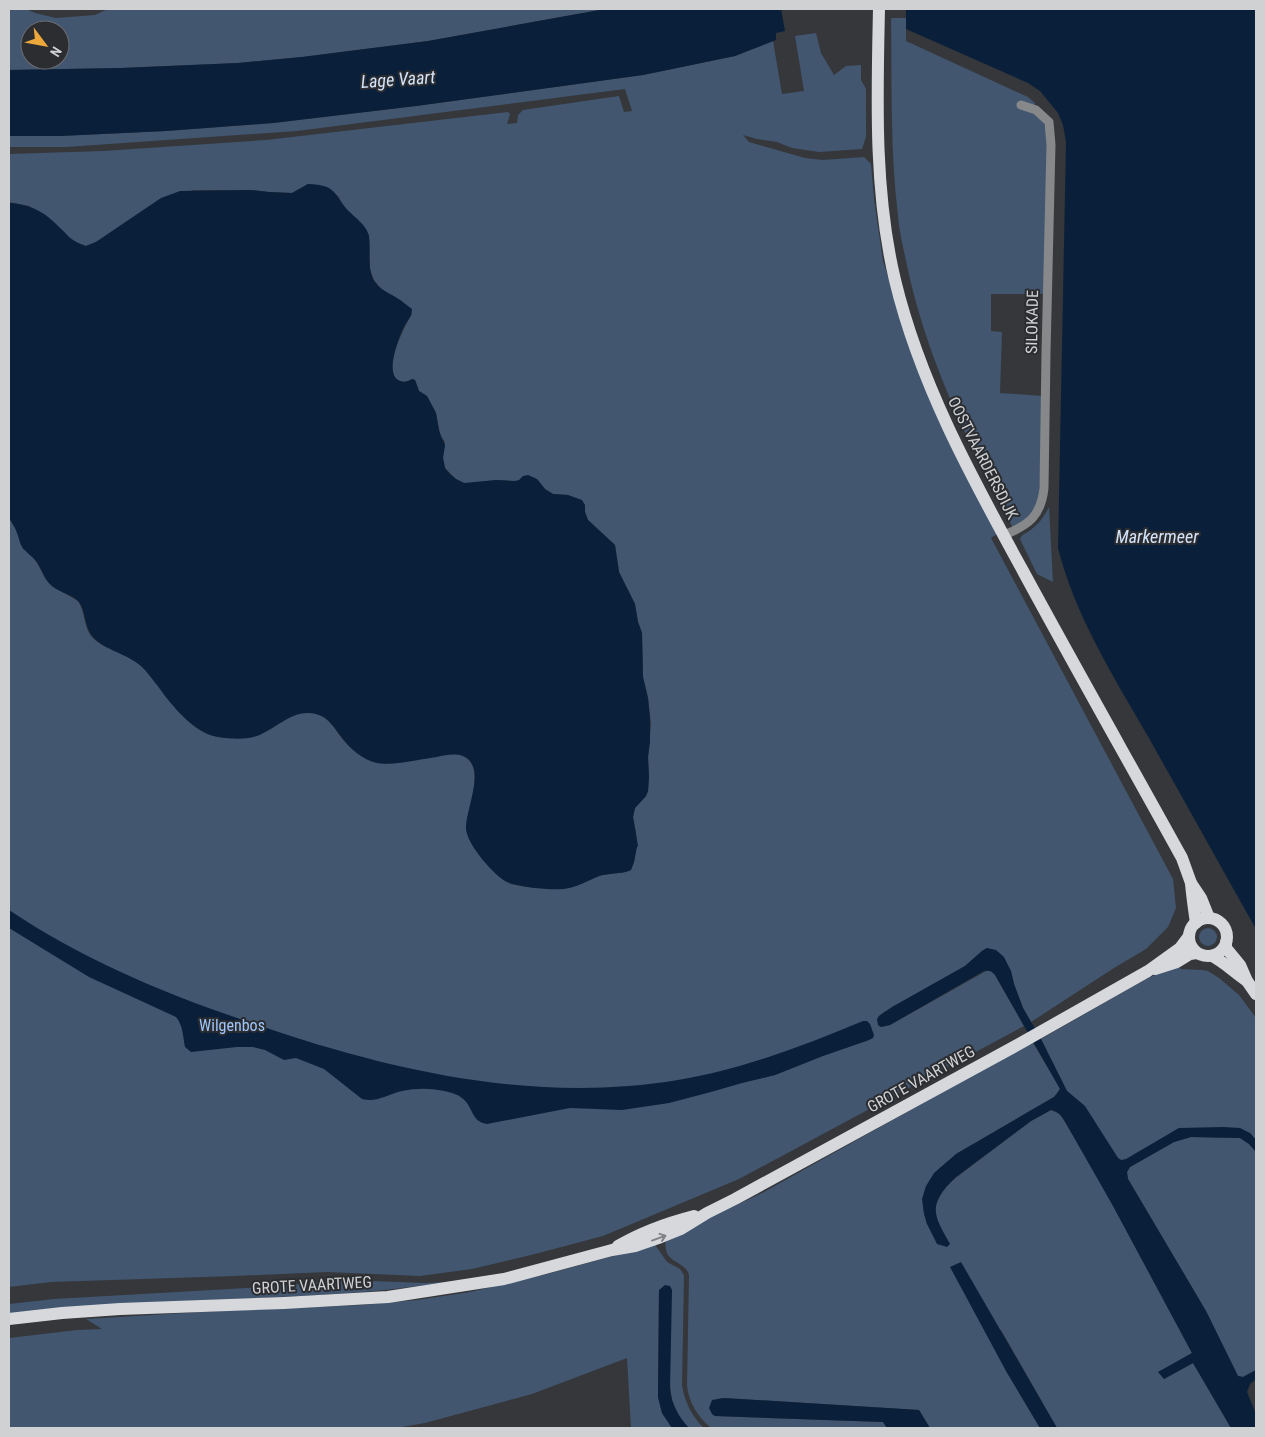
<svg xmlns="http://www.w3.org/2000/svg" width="1265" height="1437" font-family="'Roboto Condensed',sans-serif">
<rect width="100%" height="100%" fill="#35373b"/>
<g fill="#425670" fill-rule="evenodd">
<path d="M 9,9 L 26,9 L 35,13 L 56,18 L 95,15 L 108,9 L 605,9 L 428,41 L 302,57 L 238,63 L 121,68 L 9,70 ZM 30,30 L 60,30 L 60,60 L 30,60 Z"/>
<path d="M 891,18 L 906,18 L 906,41 L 1028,97 L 1035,103 L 1033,113 L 1038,115 L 1044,123 L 1049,140 L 1046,294 L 991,294 L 991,331 L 1002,332 L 1000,393 L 1043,396 L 1039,503 L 1029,517 L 1013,528 C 967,440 926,358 906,261 C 903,246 899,231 898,216 C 890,150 892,84 891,18 Z"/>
<path d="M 816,33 L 821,53 L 834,75 L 846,66 L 861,65 L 861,80 L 866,89 L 866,137 L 862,149 L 819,152 L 792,148 L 777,142 L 757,139 L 743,135 L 749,142 L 805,158 L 823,160 L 864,157 L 871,164 L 874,199 L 883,261 L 892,288 L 997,534 L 991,538 L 1173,879 L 1176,908 L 1168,927 L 1146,949 L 1114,968 L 1031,1022 L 1023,1008 L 1014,984 L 1011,971 L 987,948 L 982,951 L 965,966 L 884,1012 L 879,1016 L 881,1027 L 890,1025 L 988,970 L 992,971 L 995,975 L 1024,1026 L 739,1179 L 603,1236 L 535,1254 L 472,1269 L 420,1276 L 327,1272 L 234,1276 L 51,1282 L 9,1287 L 9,518 L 16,529 L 23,549 L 30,553 L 37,563 L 48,582 L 52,586 L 78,601 C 85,611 83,625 91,636 C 102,649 123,652 136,662 C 162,682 183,733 219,737 C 229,738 242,736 253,735 C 276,733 290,708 314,713 C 329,717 333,727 341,737 C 350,749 363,760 378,763 C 401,768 445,748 463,756 C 488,768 465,811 467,830 C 468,843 480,856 488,865 C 495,872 501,880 511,884 C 526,888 544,888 560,889 C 576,888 588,879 603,875 C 612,873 623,874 631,870 L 634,862 L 637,843 L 636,832 L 633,817 L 635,808 L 646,796 L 648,791 L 649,777 L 648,757 L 651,724 L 648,698 L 643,677 L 642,633 L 638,622 L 635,604 L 619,572 L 615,545 L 588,520 L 585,512 L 585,505 L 568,495 L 553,494 L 545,489 L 537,479 L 515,481 L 496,480 L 474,483 L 464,483 L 456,479 L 445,468 L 443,458 L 445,444 L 444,440 L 441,438 L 436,413 L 427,396 L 419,391 L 415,380 L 412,379 C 407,382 403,383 398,380 C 382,370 405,325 412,314 L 402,301 L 382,290 L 374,280 L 370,269 L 369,235 L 344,207 L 338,196 L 308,184 L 292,193 L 269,192 L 251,190 L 193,190 L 148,207 L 96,242 L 86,246 L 72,241 L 65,233 L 29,206 L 9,202 L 9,154 L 103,151 L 266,140 L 508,112 L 510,114 L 507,124 L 517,123 L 518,115 L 523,110 L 619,96 L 624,112 L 632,111 L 625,89 L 297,131 L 66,147 L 9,147 L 9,136 L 60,136 L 166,131 L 273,123 L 416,106 L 643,75 L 735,56 L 773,41 L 782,94 L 804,91 L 795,36 ZM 869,1040 L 822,1056 L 775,1075 L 739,1083 L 741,1066 L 795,1049 Z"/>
<path d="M 1049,507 L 1053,582 L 1037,574 L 1020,539 C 1022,534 1025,534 1029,531 C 1038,525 1044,517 1049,507 Z"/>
<circle cx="1208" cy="937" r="9"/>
<path d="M 1178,967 L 1181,969 L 1202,970 L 1208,971 L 1219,978 L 1239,995 L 1256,1018 L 1256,1140 L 1250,1133 L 1179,1128 L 1126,1160 L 1121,1160 L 1118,1158 L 1080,1102 L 1067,1091 L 1041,1039 L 1146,979 L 1163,971 Z"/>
<path d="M 1033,1043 L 1060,1088 L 1058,1092 L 1054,1097 L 956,1154 L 923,1208 L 927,1224 L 950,1244 C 934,1216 928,1210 949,1183 L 1031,1121 L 1051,1110 L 1060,1114 L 1088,1159 L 1192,1353 L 1159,1372 L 1164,1379 L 1193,1363 L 1231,1428 L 1057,1428 L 1001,1330 L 1006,1371 L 1040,1428 L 930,1428 L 919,1410 L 724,1398 L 717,1399 L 712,1414 L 715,1416 L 883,1422 L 887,1428 L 711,1428 C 698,1417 689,1403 687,1386 L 689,1275 C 686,1264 675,1264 668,1255 C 665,1251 666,1244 665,1239 L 764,1192 L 1014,1052 Z"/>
<path d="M 1191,1137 L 1240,1138 L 1249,1144 L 1256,1152 L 1256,1370 L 1243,1377 L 1238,1376 L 1206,1311 L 1128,1179 L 1127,1172 L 1130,1167 L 1174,1142 Z"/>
<path d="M 654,1243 L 667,1262 L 680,1269 L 684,1275 L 682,1386 C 685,1402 692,1417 704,1428 L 689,1428 L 681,1420 L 672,1401 L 659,1290 L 658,1397 L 662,1413 L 672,1428 L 631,1428 L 627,1358 L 532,1394 L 425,1423 L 396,1428 L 9,1428 L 9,1338 L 77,1330 L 102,1329 L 86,1319 L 201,1312 L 361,1305 L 417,1300 L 470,1292 L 547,1274 L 636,1250 Z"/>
<path d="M 342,1280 L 426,1283 L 446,1282 C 359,1296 270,1297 182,1301 C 124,1304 67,1310 9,1315 L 9,1304 L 54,1299 L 265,1287 Z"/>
</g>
<g fill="#0a203a">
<path d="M 605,9 L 781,9 L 785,31 L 776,33 L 776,40 L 735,56 L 643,75 L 416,106 L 273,123 L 166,131 L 60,136 L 9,136 L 9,70 L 121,68 L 238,63 L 302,57 L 428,41 Z"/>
<path d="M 906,9 L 1256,9 L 1256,929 C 1219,864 1183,798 1146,733 C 1112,674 1075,615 1058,548 L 1066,142 L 1063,125 L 1058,113 L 1040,91 L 1028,83 L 906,29 Z"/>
<path d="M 308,184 C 315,184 321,185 327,187 C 337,192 339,200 345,207 C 352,216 368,225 369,237 C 371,251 367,266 373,279 C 379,290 390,293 400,300 C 404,303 408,306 412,309 C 412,317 407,321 404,327 C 399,337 385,372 398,380 C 403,383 407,382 412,379 L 415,380 L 419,391 L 427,396 L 436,413 L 439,431 L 445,445 L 443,458 L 445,468 L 450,474 L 456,479 L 464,483 L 496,480 L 515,481 L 519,480 L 523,476 L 528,475 L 537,479 L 545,489 L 553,494 L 568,495 L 582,500 L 585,505 L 585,512 L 588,520 L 615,545 L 619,572 L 635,604 L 638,622 L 642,633 L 643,677 L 648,698 L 650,719 L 650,742 L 648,757 L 649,777 L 648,791 L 646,796 L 635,808 L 633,817 L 638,846 L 637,847 L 634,862 L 631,870 L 629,871 C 619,874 609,873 599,876 C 587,881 576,888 563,889 C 549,890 519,887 507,882 C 494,876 467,844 466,829 C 465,810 488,766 463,756 C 455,753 445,755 437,757 C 421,759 393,766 377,763 C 363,760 349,748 340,735 C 333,726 328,717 316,714 C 293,708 277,728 257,736 C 244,740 231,739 218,737 C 194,733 171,705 157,685 C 152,679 147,671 141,666 C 127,654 103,649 93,637 C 84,627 86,610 78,601 C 70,593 56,592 49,583 C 43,577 41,567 36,561 C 31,555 24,551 21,545 C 19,541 19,537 17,533 C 15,527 12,523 9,518 L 9,203 C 27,204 42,210 55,223 C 66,233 70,241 86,246 L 96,242 L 161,198 L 180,191 L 251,190 L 269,192 L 292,193 Z"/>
<path d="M 9,910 C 82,959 165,994 249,1022 C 387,1070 532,1104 678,1080 C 743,1069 803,1046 863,1021 L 867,1021 L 870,1024 L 874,1035 L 873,1038 L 869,1040 L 823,1056 L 775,1075 L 742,1083 L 711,1092 L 669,1103 L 622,1110 L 570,1108 L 487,1124 C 470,1121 474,1107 462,1098 C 457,1094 450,1092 444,1091 C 429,1088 417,1088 402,1091 C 388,1094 377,1103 362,1099 L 324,1069 L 296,1058 L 284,1060 L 265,1050 L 253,1047 L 237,1047 L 191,1052 L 185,1047 C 183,1037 183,1025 176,1017 L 89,977 L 9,928 Z"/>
<path d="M 987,948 L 996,950 L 1004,957 L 1011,971 L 1014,984 L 1023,1008 L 1041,1039 L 1067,1091 L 1085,1106 L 1118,1158 L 1121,1160 L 1126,1159 L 1179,1128 L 1223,1127 L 1240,1128 L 1250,1133 L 1256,1140 L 1256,1152 L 1249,1144 L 1240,1138 L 1191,1137 L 1174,1142 L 1130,1167 L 1127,1172 L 1128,1179 L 1206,1311 L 1238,1376 L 1243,1377 L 1256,1370 L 1256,1379 L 1250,1384 L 1247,1392 L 1256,1414 L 1256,1428 L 1231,1428 L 1193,1363 L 1164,1379 L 1158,1372 L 1192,1353 L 1113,1206 L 1064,1120 C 1060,1114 1058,1112 1051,1110 L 1031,1121 L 956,1177 C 928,1204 932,1213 950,1244 L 947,1247 L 937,1244 L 927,1224 L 924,1214 L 922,1199 L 926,1186 L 934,1173 L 956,1154 L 1054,1097 L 1058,1092 L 1060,1089 L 995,975 C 992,971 989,970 984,971 L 890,1025 L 881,1027 L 878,1025 L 877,1019 L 879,1016 L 892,1007 L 965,966 L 982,951 Z"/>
<path d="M 961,1262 L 1057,1428 L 1040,1428 L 1006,1371 L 950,1267 Z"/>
<path d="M 665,1285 L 670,1286 L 672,1290 L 670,1389 C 672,1405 678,1416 689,1428 L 672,1428 L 662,1413 L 658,1397 L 659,1290 Z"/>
<path d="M 724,1398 L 919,1410 L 930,1428 L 887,1428 L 883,1422 L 715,1416 L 712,1414 L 709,1408 L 712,1400 Z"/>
</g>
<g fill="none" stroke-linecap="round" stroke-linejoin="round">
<path stroke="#86888a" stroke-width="9" d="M 1004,535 C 1029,525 1041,516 1044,488 L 1046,353 L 1051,145 L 1049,122 L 1036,110 L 1021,105"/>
<g stroke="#d6d8dc" stroke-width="12">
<path d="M 879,9 C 877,99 874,192 895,280 C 920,384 972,478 1023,571 C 1075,667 1129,762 1182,858 L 1191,883 L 1201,898 L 1209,918"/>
<path d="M 1191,883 C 1192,896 1194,909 1196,923"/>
<circle cx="1208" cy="937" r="19"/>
<path d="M 1226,942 L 1226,948 L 1240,965 L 1247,981 L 1256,994"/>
<path d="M 1212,956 C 1224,962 1235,973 1247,981"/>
<path d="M 1155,969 L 1177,962 L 1190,954 L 1197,953"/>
<path d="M 618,1246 C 642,1232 667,1223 694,1216"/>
<path d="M 9,1319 L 62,1313 L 120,1309 L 284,1303 L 388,1297 L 504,1279 L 612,1250 L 635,1246 L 661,1237 L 681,1229 L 707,1213 L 735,1199 L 1019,1044 L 1148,971 L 1180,948 L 1189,936"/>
</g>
</g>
<defs><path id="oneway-shaft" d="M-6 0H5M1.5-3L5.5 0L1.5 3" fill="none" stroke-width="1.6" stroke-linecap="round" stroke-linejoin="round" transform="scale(1.25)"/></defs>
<use stroke="#808286" href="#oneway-shaft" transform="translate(659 1238) rotate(-20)"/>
<g text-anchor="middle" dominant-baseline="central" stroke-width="4" stroke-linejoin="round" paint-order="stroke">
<g font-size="16" fill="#d0d1d3" stroke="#2b2d31">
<text transform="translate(1032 322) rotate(-89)">SILOKADE</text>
<text transform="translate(983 458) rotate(63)">OOSTVAARDERSDIJK</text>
<text transform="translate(921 1079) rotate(-29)">GROTE VAARTWEG</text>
<text transform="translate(312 1285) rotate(-3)">GROTE VAARTWEG</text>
</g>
<g font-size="16" fill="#9dc7fc" stroke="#2b2d31">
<text x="232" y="1025">Wilgenbos</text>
</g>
<g font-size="18" font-style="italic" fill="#d3e4fa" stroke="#2b2d31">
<text transform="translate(398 79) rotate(-4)">Lage Vaart</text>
<text x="1157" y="536">Markermeer</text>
</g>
</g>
<rect width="1265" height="1437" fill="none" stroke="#d0d1d3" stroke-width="20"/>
<g transform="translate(45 45) rotate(122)"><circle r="24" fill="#2b2d31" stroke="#6d6f72"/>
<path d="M0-4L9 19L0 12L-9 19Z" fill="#eda83b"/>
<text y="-8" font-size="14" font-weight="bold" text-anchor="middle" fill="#d0d1d3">N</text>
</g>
</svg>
